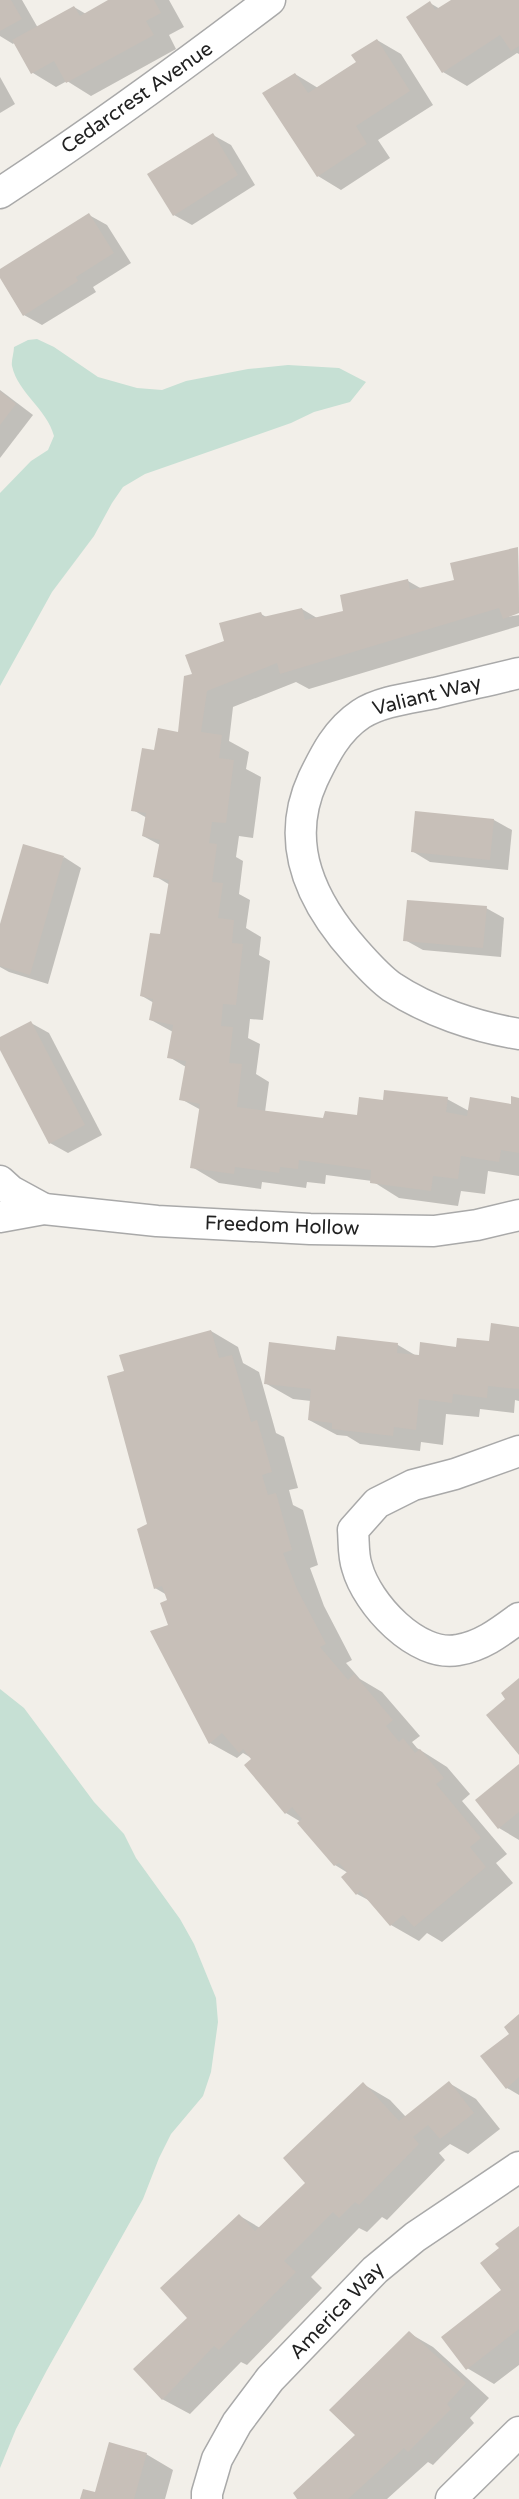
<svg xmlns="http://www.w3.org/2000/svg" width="519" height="2499" font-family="'Varela Round',sans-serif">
<rect width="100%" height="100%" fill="#f2efe9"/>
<g fill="#c6e0d4">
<path d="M 37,339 L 54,347 L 98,377 L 137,388 L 162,390 L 186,381 L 248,369 L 288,365 L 339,368 L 366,382 L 350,402 L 314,412 L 291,423 L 145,474 L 123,487 L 112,503 L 94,536 L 52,592 L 0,686 L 0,493 L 31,461 L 48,450 L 54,436 C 47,409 18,393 12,366 C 11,361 14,353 14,347 L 28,340 Z"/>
<path d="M 0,1689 L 24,1708 L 94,1802 L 124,1834 L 136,1858 L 180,1919 L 194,1944 L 216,1998 L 218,2022 L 211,2072 L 203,2096 L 171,2134 L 159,2158 L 143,2199 L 47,2370 L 16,2429 L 0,2468 Z"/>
</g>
<g fill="#0003">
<path d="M 0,0 L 22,0 L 38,28 L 74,7 L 86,14 L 111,0 L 169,0 L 184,27 L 169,35 L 176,49 L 91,96 L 67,81 L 56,87 L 33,73 L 15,42 L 13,44 L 0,36 Z"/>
<path d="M 453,0 L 519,0 L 519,54 L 517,53 L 467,86 L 443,72 L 430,3 L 440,9 Z"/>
<path d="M 377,40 L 401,54 L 433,105 L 378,140 L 390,158 L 341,190 L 318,176 L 295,74 L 318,88 L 358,62 Z"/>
<path d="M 0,77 L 15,104 L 0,113 Z"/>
<path d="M 213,135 L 231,145 L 255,185 L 192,225 L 174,215 Z"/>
<path d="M 89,215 L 107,225 L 131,263 L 93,287 L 96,292 L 42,325 L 24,315 L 0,275 L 0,271 Z"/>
<path d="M 0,390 L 33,415 L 0,458 Z"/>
<path d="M 518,549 L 519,612 L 506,617 L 519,615 L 519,626 L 309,689 L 296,682 L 233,707 L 229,741 L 249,752 L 246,769 L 261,777 L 253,838 L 239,836 L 236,857 L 243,861 L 239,894 L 250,900 L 246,928 L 261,937 L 259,955 L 270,961 L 263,1020 L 250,1019 L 248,1038 L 260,1044 L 256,1074 L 269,1082 L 265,1112 L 325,1120 L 358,1117 L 384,1102 L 447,1099 L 469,1111 L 512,1105 L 519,1099 L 519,1176 L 488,1171 L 485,1194 L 461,1191 L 458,1206 L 399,1198 L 372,1181 L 326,1175 L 325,1184 L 307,1182 L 306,1188 L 262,1182 L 261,1189 L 219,1183 L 192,1167 L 201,1110 L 181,1099 L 186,1067 L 169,1057 L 173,1032 L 151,1020 L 154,1003 L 142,996 L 161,936 L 170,885 L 155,876 L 160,845 L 143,836 L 147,818 L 133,810 L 156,751 L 180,733 L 194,675 L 226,642 L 261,614 L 268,618 L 302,609 L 317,618 L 345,612 L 408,581 L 422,589 L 456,581 Z"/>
<path d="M 494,820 L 512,830 L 508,870 L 430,862 L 412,851 Z"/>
<path d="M 64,857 L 81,868 L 48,984 L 9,972 L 0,967 L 0,930 Z"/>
<path d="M 486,908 L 504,918 L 501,957 L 423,950 L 405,940 Z"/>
<path d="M 31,1023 L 49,1033 L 102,1135 L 68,1153 L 50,1143 L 0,1047 L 0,1039 Z"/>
<path d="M 519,1329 L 519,1401 L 515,1400 L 514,1413 L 480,1409 L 479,1417 L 446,1414 L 443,1445 L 421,1442 L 420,1451 L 360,1444 L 347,1436 L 337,1435 L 309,1420 L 311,1401 L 293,1399 L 265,1383 L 337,1352 L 338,1338 L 398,1345 L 420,1358 L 490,1343 Z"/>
<path d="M 211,1331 L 238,1347 L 243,1363 L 259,1372 L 276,1433 L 284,1437 L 298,1488 L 289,1490 L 293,1505 L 303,1510 L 318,1565 L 310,1568 L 324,1606 L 352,1660 L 346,1663 L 360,1679 L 382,1692 L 420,1736 L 412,1742 L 417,1748 L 447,1767 L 470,1794 L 462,1801 L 507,1854 L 496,1863 L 513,1883 L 442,1942 L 427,1933 L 419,1941 L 391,1925 L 372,1902 L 357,1894 L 343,1877 L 348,1873 L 335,1865 L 301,1822 L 286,1813 L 253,1759 L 243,1753 L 237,1758 L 210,1743 L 170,1626 L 169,1600 L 167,1595 L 155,1588 L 149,1525 L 126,1372 Z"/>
<path d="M 519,1766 L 519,1840 L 499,1828 L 477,1800 Z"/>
<path d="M 519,2016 L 519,2095 L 507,2088 L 483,2056 L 511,2034 Z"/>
<path d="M 449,2083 L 476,2099 L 500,2129 L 468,2154 L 450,2144 L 439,2153 L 445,2160 L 387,2220 L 382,2217 L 367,2232 L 359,2228 L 311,2277 L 322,2288 L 247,2365 L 241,2362 L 190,2414 L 162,2399 L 189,2318 L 240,2216 L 260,2228 L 307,2184 L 363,2084 L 390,2100 L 406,2117 Z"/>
<path d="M 519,2228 L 519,2365 L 494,2384 L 467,2368 L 503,2290 L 501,2248 Z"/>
<path d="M 409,2333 L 433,2347 L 489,2398 L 470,2418 L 474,2423 L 433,2465 L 428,2462 L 387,2499 L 299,2499 L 357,2435 Z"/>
<path d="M 146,2454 L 173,2470 L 165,2499 L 82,2499 L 96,2494 Z"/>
</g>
<g fill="#c7bfb8">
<path d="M 0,0 L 11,0 L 22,19 L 0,31 Z"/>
<path d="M 108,0 L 154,0 L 161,13 L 146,21 L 154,35 L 66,83 L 54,61 L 31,74 L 12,40 L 74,6 L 80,16 Z"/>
<path d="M 451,0 L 519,0 L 519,46 L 511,51 L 500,35 L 442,73 L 406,17 L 430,1 L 435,10 Z"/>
<path d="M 377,39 L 410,91 L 356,126 L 367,144 L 317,177 L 262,93 L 295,73 L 308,93 L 356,62 L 351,55 Z"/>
<path d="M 213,133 L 238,175 L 173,216 L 147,174 Z"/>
<path d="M 89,213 L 114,253 L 76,277 L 78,281 L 23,316 L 0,278 L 0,269 Z"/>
<path d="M 0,391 L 16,404 L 0,425 Z"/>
<path d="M 518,547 L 519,613 L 503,619 L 499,608 L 280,674 L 277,663 L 207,691 L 201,732 L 222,735 L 219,758 L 234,760 L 226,823 L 212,822 L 209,843 L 217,844 L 212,882 L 223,883 L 218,918 L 234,920 L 232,943 L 243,944 L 236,1005 L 223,1004 L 221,1026 L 233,1027 L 229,1063 L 242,1064 L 237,1107 L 323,1118 L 325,1111 L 357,1115 L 359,1097 L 383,1100 L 384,1090 L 448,1097 L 446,1112 L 467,1116 L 470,1097 L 511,1104 L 511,1096 L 519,1098 L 519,1153 L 501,1150 L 499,1162 L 461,1156 L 458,1179 L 433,1176 L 431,1191 L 370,1183 L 371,1170 L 299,1160 L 298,1169 L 280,1167 L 279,1173 L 235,1167 L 234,1174 L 190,1168 L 200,1104 L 179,1100 L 186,1061 L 167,1058 L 173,1025 L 149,1020 L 153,999 L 140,996 L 150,933 L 160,934 L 169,880 L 153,877 L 160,840 L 142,836 L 146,813 L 131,811 L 142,748 L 154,750 L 158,728 L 178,732 L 184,676 L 192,674 L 185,655 L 224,641 L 219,623 L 261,612 L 263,617 L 302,608 L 305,620 L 343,611 L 340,595 L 408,579 L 410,590 L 454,580 L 450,563 Z"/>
<path d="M 415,811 L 494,819 L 490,860 L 411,852 Z"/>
<path d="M 23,844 L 64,856 L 30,975 L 0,966 L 0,924 Z"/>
<path d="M 407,900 L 487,906 L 483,948 L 403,941 Z"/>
<path d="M 31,1021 L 85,1125 L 49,1144 L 0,1050 L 0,1037 Z"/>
<path d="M 491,1323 L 519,1327 L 519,1389 L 488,1386 L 487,1398 L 453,1394 L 452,1403 L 419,1399 L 416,1430 L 394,1427 L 393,1436 L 332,1429 L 332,1423 L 308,1420 L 311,1389 L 264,1384 L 269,1342 L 335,1350 L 337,1336 L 398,1343 L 397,1353 L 419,1355 L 420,1342 L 456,1347 L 457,1338 L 489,1341 Z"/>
<path d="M 211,1330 L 219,1358 L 232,1355 L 251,1422 L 257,1420 L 272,1472 L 262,1475 L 268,1495 L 276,1493 L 292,1550 L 283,1553 L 297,1589 L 326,1644 L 320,1647 L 348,1680 L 354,1674 L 393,1720 L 386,1726 L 399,1742 L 403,1738 L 415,1753 L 420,1749 L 444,1778 L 436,1784 L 481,1838 L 470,1847 L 486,1867 L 414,1927 L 403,1915 L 390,1926 L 360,1891 L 356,1895 L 341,1877 L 347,1872 L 339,1863 L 334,1866 L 297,1823 L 302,1819 L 292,1807 L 285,1814 L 244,1765 L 251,1759 L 243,1749 L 239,1753 L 222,1733 L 209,1744 L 150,1631 L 168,1625 L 160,1603 L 167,1600 L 162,1586 L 154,1589 L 137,1529 L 147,1524 L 107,1376 L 124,1371 L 119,1355 Z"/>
<path d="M 519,1678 L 519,1755 L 486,1715 L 505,1699 L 501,1693 Z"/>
<path d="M 519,1764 L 519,1812 L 498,1829 L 475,1800 Z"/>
<path d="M 519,2014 L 519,2077 L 506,2089 L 480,2056 L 509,2034 L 504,2027 Z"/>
<path d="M 449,2081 L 474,2113 L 440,2139 L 428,2125 L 413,2137 L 419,2144 L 359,2205 L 355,2202 L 339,2218 L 333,2212 L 284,2261 L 296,2272 L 219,2350 L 214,2346 L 162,2400 L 133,2369 L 187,2318 L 160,2288 L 239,2214 L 255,2231 L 305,2183 L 283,2158 L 363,2082 L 399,2121 Z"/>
<path d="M 519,2226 L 519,2329 L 466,2370 L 441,2337 L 501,2290 L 480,2263 L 499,2248 L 495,2244 Z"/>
<path d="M 409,2331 L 466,2383 L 447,2404 L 451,2409 L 408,2452 L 404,2448 L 348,2499 L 297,2499 L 293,2493 L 355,2435 L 329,2410 Z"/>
<path d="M 109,2442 L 147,2453 L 134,2499 L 80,2499 L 83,2489 L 95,2492 Z"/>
</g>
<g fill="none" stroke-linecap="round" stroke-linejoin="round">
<defs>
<g id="minor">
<path d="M 0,193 C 93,132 182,67 270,0"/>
<path d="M 519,673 C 491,680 463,686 435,693 C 411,698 381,701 361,714 C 337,730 325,754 313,779 C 283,844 312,903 356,952 C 367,964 378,977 392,987 C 428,1011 476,1027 519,1034"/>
<path d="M 0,1181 L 11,1191 L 44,1209"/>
<path d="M 0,1217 L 44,1209 L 157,1221 L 310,1229 L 434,1231 L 477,1225 L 519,1215"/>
<path d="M 519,1451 L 455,1474 L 413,1485 L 377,1503 L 353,1530 C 354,1542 353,1556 357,1567 C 367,1604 417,1658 458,1650 C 482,1646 500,1632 519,1618"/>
<path d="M 207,2499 L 207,2493 L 217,2459 L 237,2423 L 270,2379 L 375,2270 L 415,2237 L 519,2167"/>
<path d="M 451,2499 L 519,2432"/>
</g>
</defs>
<use href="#minor" stroke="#a9a9a9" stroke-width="33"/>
<use href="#minor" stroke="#fff" stroke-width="30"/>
</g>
<g text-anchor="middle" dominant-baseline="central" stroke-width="4.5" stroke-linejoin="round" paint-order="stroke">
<g font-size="20" fill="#222" stroke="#fff">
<text transform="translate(137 98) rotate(-35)">Cedarcrest Avenue</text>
<text transform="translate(427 696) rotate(-14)">Valiant Way</text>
<text transform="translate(282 1226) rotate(2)">Freedom Hollow</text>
<text transform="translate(337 2311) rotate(-46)">America Way</text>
</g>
</g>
</svg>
